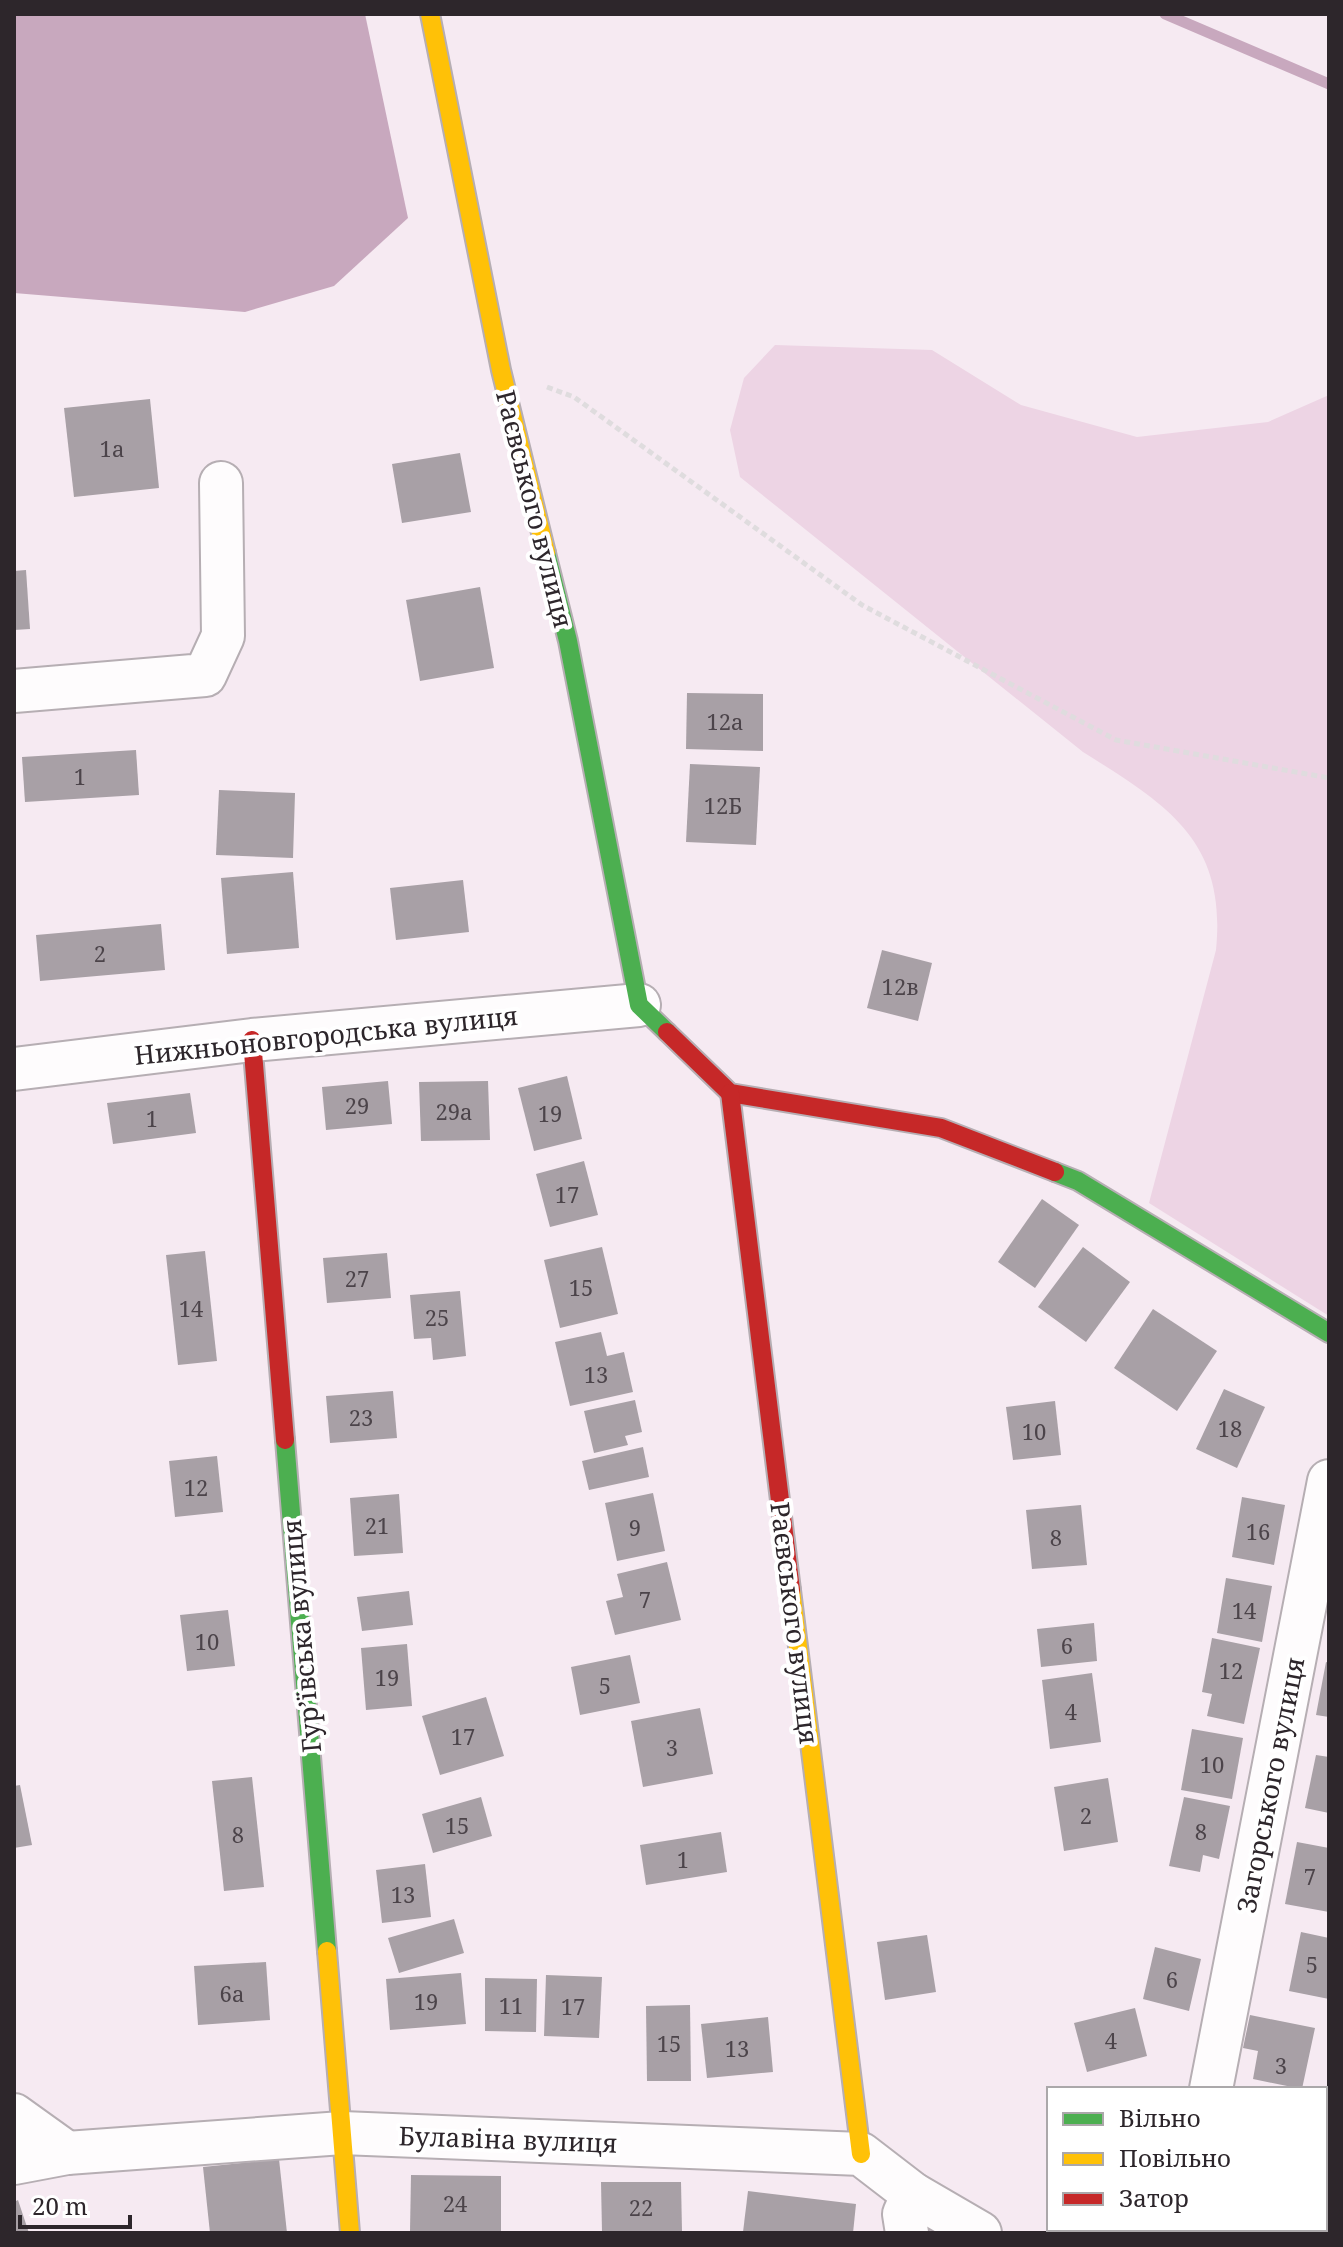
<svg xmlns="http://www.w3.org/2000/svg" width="1343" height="2247" font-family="'Noto Serif',serif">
<rect width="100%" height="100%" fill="#f6eaf2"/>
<path fill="#edd4e4" d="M 775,345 L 932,350 L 1021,405 L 1137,437 L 1268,422 L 1329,395 L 1329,1316 L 1149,1203 L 1216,950 C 1227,840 1167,805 1083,752 L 740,477 L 730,430 L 744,378 Z"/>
<path fill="#c8a8be" d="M 14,14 L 365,14 L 408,218 L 334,286 L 245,312 L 14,293 Z"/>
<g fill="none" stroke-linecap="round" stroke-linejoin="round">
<path stroke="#c8a8be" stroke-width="11" d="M 1165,14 L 1329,84"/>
</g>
<g fill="#a8a0a6">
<path d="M 150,399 L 159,488 L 74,497 L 64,408 Z"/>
<path d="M 460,453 L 471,512 L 402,523 L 392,464 Z"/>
<path d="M 26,570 L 30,629 L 14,630 L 14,571 Z"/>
<path d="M 480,587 L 494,668 L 420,681 L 406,600 Z"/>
<path d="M 687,693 L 763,694 L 763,751 L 686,749 Z"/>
<path d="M 136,750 L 139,795 L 25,802 L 22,757 Z"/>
<path d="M 690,764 L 760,767 L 756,845 L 686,842 Z"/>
<path d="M 219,790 L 295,793 L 293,858 L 216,855 Z"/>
<path d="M 293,872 L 299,948 L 227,954 L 221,878 Z"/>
<path d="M 463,880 L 469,932 L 396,940 L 390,888 Z"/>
<path d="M 161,924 L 165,970 L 40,981 L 36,935 Z"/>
<path d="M 882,950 L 932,963 L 918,1021 L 867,1008 Z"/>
<path d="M 567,1076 L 582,1139 L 534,1151 L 518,1088 Z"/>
<path d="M 388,1081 L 392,1124 L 326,1130 L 322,1087 Z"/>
<path d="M 488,1081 L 490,1140 L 421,1141 L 419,1082 Z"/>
<path d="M 190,1093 L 196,1133 L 113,1144 L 107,1103 Z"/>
<path d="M 584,1161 L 598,1215 L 550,1227 L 536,1174 Z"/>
<path d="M 1042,1199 L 1079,1225 L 1035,1288 L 998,1262 Z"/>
<path d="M 602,1247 L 618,1314 L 560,1328 L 544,1260 Z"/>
<path d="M 1083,1247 L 1130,1282 L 1086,1342 L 1038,1307 Z"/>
<path d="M 205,1251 L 217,1361 L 178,1365 L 166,1255 Z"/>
<path d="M 387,1253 L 391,1298 L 327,1303 L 323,1258 Z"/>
<path d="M 460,1291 L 466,1356 L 433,1360 L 431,1338 L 414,1339 L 410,1295 Z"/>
<path d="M 1153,1309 L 1217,1351 L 1177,1411 L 1114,1368 Z"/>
<path d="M 601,1332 L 607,1356 L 624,1352 L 633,1392 L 570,1406 L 555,1342 Z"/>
<path d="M 1224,1389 L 1265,1407 L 1237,1468 L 1196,1449 Z"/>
<path d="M 393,1391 L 397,1438 L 330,1443 L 326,1396 Z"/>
<path d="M 635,1400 L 642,1432 L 625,1436 L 628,1445 L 594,1453 L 584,1411 Z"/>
<path d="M 1055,1401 L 1061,1455 L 1013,1460 L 1006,1407 Z"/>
<path d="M 643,1447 L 649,1477 L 589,1490 L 582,1461 Z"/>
<path d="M 217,1456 L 223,1512 L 175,1517 L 169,1461 Z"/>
<path d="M 653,1493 L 665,1551 L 617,1561 L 605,1503 Z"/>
<path d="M 399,1494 L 403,1553 L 354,1556 L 350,1498 Z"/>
<path d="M 1242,1497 L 1285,1505 L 1274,1565 L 1232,1557 Z"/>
<path d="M 1081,1505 L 1087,1565 L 1032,1569 L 1026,1510 Z"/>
<path d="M 667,1562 L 681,1620 L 615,1635 L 606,1601 L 623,1597 L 617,1574 Z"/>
<path d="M 1226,1578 L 1272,1586 L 1262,1642 L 1217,1633 Z"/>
<path d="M 409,1591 L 413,1625 L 362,1631 L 357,1597 Z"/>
<path d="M 228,1610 L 235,1666 L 187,1671 L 180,1615 Z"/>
<path d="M 1094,1623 L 1097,1661 L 1041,1667 L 1037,1629 Z"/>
<path d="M 1212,1638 L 1260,1648 L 1244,1724 L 1207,1716 L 1212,1694 L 1202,1692 Z"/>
<path d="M 407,1644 L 412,1706 L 366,1710 L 361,1648 Z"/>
<path d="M 630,1655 L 640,1703 L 580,1715 L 571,1667 Z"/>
<path d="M 1326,1662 L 1329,1663 L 1329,1717 L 1316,1715 Z"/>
<path d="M 1092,1673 L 1101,1742 L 1050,1749 L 1042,1680 Z"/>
<path d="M 486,1697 L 504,1756 L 440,1775 L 422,1716 Z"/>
<path d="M 700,1708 L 713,1774 L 643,1787 L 631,1721 Z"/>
<path d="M 1192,1729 L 1243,1738 L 1232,1799 L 1181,1790 Z"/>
<path d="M 1316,1755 L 1329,1757 L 1329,1813 L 1305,1808 Z"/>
<path d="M 252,1777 L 264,1887 L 224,1891 L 212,1781 Z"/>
<path d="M 1108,1778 L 1118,1842 L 1064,1851 L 1054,1787 Z"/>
<path d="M 20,1785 L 32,1845 L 14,1848 L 14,1786 Z"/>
<path d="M 481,1797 L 492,1836 L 433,1853 L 422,1814 Z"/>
<path d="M 1184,1797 L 1230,1806 L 1219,1859 L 1203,1855 L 1200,1872 L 1169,1866 Z"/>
<path d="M 721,1832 L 727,1872 L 646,1885 L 640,1845 Z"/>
<path d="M 1297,1842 L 1329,1848 L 1329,1912 L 1285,1904 Z"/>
<path d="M 425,1864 L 431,1917 L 382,1923 L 376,1870 Z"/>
<path d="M 454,1919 L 464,1953 L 399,1973 L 388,1938 Z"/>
<path d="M 1301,1932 L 1329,1938 L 1329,1999 L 1289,1991 Z"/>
<path d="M 927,1935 L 936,1992 L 885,2000 L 877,1942 Z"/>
<path d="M 1155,1947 L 1201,1959 L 1189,2011 L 1143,1999 Z"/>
<path d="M 266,1962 L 270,2020 L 198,2025 L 194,1966 Z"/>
<path d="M 461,1973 L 466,2024 L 390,2030 L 386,1979 Z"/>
<path d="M 546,1975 L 602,1977 L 599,2038 L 544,2036 Z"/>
<path d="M 485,1978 L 537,1979 L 536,2032 L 485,2031 Z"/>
<path d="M 690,2005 L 691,2081 L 647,2081 L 646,2006 Z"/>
<path d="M 1135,2008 L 1147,2056 L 1087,2072 L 1074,2023 Z"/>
<path d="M 1250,2015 L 1315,2028 L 1302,2089 L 1253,2079 L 1258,2051 L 1243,2048 Z"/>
<path d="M 768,2017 L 773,2072 L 707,2078 L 701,2024 Z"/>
<path d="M 279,2159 L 287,2233 L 210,2233 L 203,2167 Z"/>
<path d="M 411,2175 L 501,2176 L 501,2232 L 410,2231 Z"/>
<path d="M 601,2182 L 681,2182 L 682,2231 L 602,2232 Z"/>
<path d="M 748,2191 L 856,2204 L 853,2233 L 743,2232 Z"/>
<path d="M 18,2200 L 29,2233 L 14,2233 L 14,2202 Z"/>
<path d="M 1217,2229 L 1280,2229 L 1279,2233 L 1216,2233 Z"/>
</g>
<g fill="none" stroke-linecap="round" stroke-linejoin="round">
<defs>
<g id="street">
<path d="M 14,691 L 205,675 L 223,636 L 221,483"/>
<path d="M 14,1069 L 252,1040 L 639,1005"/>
<path d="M 1211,2089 L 1329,1481"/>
<path d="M 14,2115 L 67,2153"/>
<path d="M 14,2163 L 67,2153 L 342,2133 L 861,2154 L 913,2194 L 980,2233"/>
<path d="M 907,2233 L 904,2214 L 913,2194"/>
<path d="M 1183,2233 L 1183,2229"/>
</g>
<g id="fast">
<path d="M 546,553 L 568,641 L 639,1005 L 667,1032"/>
<path d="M 1055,1172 L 1078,1181 L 1329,1333"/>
<path d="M 285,1440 L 327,1951"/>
</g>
<g id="slow">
<path d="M 430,14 L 501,370 L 546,553"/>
<path d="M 791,1590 L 861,2154"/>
<path d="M 327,1951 L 350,2233"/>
</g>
<g id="jam">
<path d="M 667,1032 L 730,1093 L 941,1128 L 1055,1172"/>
<path d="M 252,1040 L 285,1440"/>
<path d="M 730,1093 L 791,1590"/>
</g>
</defs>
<use href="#street" stroke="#b6aeb3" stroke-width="46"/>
<use href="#fast" stroke="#b6aeb3" stroke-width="22"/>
<use href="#slow" stroke="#b6aeb3" stroke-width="22"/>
<use href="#jam" stroke="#b6aeb3" stroke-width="22"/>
<path stroke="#dfdcde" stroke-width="5" stroke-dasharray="6 4" stroke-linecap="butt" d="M 547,387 L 574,397 L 862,605 L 1116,740 L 1329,778"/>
<use href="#street" stroke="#fefcfd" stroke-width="42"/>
<use href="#fast" stroke="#4caf50" stroke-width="18"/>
<use href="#slow" stroke="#ffc107" stroke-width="18"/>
<use href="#jam" stroke="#c62828" stroke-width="18"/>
</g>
<g text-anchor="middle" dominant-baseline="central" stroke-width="8" stroke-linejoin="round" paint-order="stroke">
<g font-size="22" fill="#4c444a">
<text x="112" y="448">1а</text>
<text x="725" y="721">12а</text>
<text x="80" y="776">1</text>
<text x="723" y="805">12Б</text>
<text x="100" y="953">2</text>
<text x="900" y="986">12в</text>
<text x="357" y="1105">29</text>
<text x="454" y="1111">29а</text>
<text x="550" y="1113">19</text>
<text x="152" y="1118">1</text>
<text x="567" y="1194">17</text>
<text x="357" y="1278">27</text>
<text x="581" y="1287">15</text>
<text x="191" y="1308">14</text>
<text x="437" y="1317">25</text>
<text x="596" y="1374">13</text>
<text x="361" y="1417">23</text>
<text x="1230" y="1428">18</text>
<text x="1034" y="1431">10</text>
<text x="196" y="1487">12</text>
<text x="377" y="1525">21</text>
<text x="635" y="1527">9</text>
<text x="1258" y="1531">16</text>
<text x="1056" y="1537">8</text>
<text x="645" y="1599">7</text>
<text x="1244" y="1610">14</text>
<text x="207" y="1641">10</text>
<text x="1067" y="1645">6</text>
<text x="1231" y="1670">12</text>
<text x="387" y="1677">19</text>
<text x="605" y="1685">5</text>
<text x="1071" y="1711">4</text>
<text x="463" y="1736">17</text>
<text x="672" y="1747">3</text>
<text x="1212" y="1764">10</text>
<text x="1086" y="1815">2</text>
<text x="457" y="1825">15</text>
<text x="1201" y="1831">8</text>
<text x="238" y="1834">8</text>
<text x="683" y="1859">1</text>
<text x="1310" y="1876">7</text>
<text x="403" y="1894">13</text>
<text x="1312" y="1964">5</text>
<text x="1172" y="1979">6</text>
<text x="232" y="1993">6а</text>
<text x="426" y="2001">19</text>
<text x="511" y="2005">11</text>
<text x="573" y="2006">17</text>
<text x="1111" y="2040">4</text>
<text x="669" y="2043">15</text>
<text x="737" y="2048">13</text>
<text x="1281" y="2065">3</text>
<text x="455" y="2203">24</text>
<text x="641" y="2207">22</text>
</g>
<g font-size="26" fill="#2d262b" stroke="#fff">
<text transform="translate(535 509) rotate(76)">Раєвського вулиця</text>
<text transform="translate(326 1035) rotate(-6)">Нижньоновгородська вулиця</text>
<text transform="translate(795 1623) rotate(83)">Раєвського вулиця</text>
<text transform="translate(301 1636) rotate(-95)">Гур’ївська вулиця</text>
<text transform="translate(1270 1785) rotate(-79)">Загорського вулиця</text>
<text transform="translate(508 2139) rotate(2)">Булавіна вулиця</text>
</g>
</g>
<rect width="1343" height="2247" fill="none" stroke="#2d262b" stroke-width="32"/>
<rect x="1047" y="2087" width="280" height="144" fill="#ffffff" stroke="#aba8aa" stroke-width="2"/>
<rect x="1063" y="2113" width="40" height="12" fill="#4caf50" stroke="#aba8aa" stroke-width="2"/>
<text x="1119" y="2127" font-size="24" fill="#2d262b">Вільно</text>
<rect x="1063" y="2153" width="40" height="12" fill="#ffc107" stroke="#aba8aa" stroke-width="2"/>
<text x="1119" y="2167" font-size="24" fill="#2d262b">Повільно</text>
<rect x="1063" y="2193" width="40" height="12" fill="#c62828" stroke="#aba8aa" stroke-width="2"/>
<text x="1119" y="2207" font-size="24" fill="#2d262b">Затор</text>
<path d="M20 2215v12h110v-12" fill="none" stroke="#2d262b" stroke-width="4"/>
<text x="32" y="2215" font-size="24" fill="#2d262b" stroke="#ffffff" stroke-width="6" paint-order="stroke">20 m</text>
</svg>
